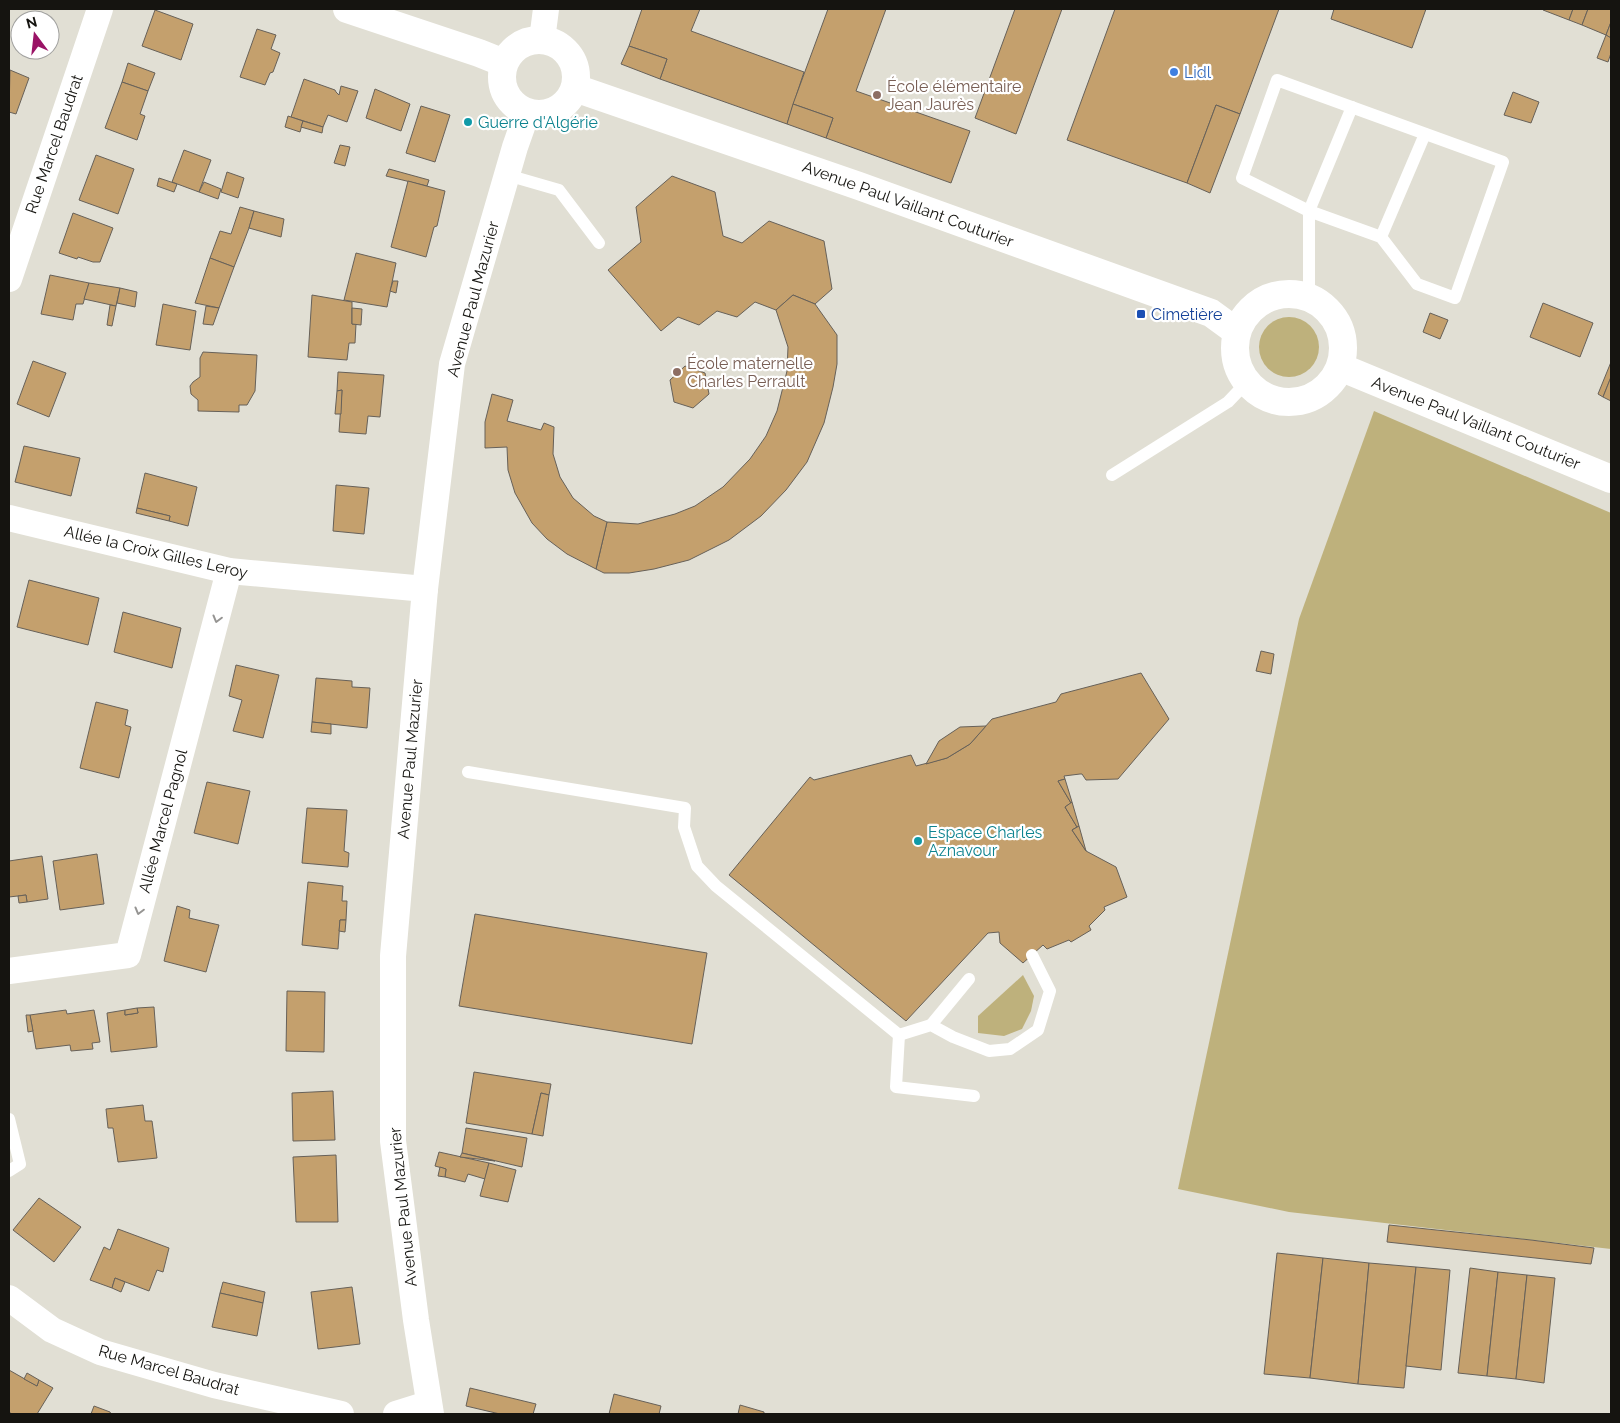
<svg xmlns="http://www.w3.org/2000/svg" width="1620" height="1423" font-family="Raleway,sans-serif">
<rect width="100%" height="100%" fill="#e1dfd4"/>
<g fill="#beb17c">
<circle cx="1289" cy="347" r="30"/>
<path d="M 1374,411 L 1611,513 L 1611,1249 L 1289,1212 L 1178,1189 L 1299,619 Z"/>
<path d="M 1023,975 L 1034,996 L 1031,1011 L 1022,1029 L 1004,1036 L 978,1033 L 978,1016 Z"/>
</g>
<g fill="#c4a06d" stroke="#676159">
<path d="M 642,9 L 700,9 L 691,31 L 804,72 L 787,124 L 660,79 L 667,59 L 629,46 Z"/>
<path d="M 828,9 L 886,9 L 856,91 L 970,131 L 951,183 L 826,138 L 833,118 L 793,104 Z"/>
<path d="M 1015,9 L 1062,9 L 1016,134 L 975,118 Z"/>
<path d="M 1115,9 L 1279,9 L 1240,114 L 1216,105 L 1187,183 L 1067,140 Z"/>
<path d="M 1334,9 L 1426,9 L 1412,48 L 1331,19 Z"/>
<path d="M 1544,9 L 1573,9 L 1569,20 L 1543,10 Z"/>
<path d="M 1573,9 L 1588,9 L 1582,25 L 1569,20 Z"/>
<path d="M 1588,9 L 1611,9 L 1611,22 L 1606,35 L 1582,25 Z"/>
<path d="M 155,10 L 193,24 L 181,60 L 142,46 Z"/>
<path d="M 1611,22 L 1611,38 L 1606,35 Z"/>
<path d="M 257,29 L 276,35 L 271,49 L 280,53 L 273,72 L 270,73 L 265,85 L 240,77 Z"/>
<path d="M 1606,35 L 1611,38 L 1611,53 L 1608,62 L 1597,58 Z"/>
<path d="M 629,46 L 667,59 L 660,79 L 621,64 Z"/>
<path d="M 128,63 L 155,73 L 148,91 L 122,82 Z"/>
<path d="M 10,70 L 29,78 L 16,114 L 9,112 Z"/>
<path d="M 304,79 L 335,90 L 336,92 L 339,95 L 341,86 L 358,91 L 347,122 L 328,115 L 323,127 L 291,117 Z"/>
<path d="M 122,82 L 148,91 L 140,114 L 145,116 L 137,140 L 105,128 Z"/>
<path d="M 375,89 L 410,104 L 401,131 L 366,118 Z"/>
<path d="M 1513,92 L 1539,102 L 1531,123 L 1504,115 Z"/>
<path d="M 793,104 L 833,118 L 826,138 L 787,124 Z"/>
<path d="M 1216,105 L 1240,114 L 1210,193 L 1187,183 Z"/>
<path d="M 421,106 L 450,115 L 435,162 L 406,153 Z"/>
<path d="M 288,116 L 303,121 L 300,132 L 285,127 Z"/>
<path d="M 303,121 L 323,127 L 322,133 L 301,127 Z"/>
<path d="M 340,145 L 350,147 L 345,166 L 334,163 Z"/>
<path d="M 184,150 L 211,160 L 199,192 L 172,182 Z"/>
<path d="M 96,155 L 134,169 L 118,214 L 79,200 Z"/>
<path d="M 389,169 L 429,180 L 427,186 L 386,176 Z"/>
<path d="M 227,172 L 244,178 L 238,198 L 221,192 Z"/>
<path d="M 672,176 L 715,192 L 723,236 L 742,243 L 769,221 L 824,241 L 832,289 L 815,304 L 793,295 L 776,310 L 755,302 L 737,317 L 717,311 L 699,325 L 678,317 L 661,331 L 608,270 L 641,242 L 636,207 Z"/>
<path d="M 159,178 L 177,184 L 174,192 L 157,186 Z"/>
<path d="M 408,181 L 445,191 L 437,226 L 434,227 L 426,257 L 391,247 Z"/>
<path d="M 204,182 L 221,189 L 218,199 L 199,192 Z"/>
<path d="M 240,207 L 254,211 L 249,228 L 234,267 L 210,258 L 220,231 L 231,234 Z"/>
<path d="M 254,211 L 284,219 L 281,237 L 249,228 Z"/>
<path d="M 73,213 L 113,228 L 100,262 L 93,262 L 78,257 L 77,259 L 59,253 Z"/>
<path d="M 356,253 L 396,263 L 387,307 L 344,300 Z"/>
<path d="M 210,258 L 234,267 L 219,308 L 195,303 Z"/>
<path d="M 50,275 L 89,283 L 83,304 L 76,304 L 73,320 L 41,314 Z"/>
<path d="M 393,281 L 398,281 L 396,293 L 390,291 Z"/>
<path d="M 89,283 L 120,288 L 116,306 L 84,299 Z"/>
<path d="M 120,288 L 137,292 L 135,307 L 117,303 Z"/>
<path d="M 312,295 L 352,302 L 352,324 L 356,324 L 355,343 L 349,343 L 347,360 L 308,357 Z"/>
<path d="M 793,295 L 815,304 L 837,335 L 837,364 L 833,387 L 824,423 L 807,462 L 786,490 L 761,516 L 729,540 L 689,560 L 654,569 L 629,573 L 604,573 L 596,569 L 607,522 L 638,524 L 675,514 L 695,506 L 723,487 L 750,459 L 766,436 L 777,411 L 787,371 L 788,347 L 776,310 Z"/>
<path d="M 1543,303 L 1593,323 L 1580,357 L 1530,337 Z"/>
<path d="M 163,304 L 196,311 L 190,350 L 156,345 Z"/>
<path d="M 110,305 L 116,306 L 112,326 L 107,325 Z"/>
<path d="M 206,306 L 219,308 L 213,325 L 203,324 Z"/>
<path d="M 352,308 L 362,309 L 361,325 L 352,324 Z"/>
<path d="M 1430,313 L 1448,320 L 1440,339 L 1423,332 Z"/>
<path d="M 203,352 L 257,355 L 255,391 L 247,405 L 239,405 L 239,412 L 198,411 L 198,400 L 191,394 L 190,386 L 193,382 L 200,377 L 200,358 Z"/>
<path d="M 33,361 L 66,373 L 49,417 L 17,404 Z"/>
<path d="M 1611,362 L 1611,377 L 1603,397 L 1598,394 Z"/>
<path d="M 685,366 L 705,373 L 709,394 L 693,408 L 674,402 L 670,380 Z"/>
<path d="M 338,372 L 384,375 L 380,417 L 368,416 L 366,434 L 339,432 L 342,390 L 337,391 Z"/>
<path d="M 1611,377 L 1611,401 L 1603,397 Z"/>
<path d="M 342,390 L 341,414 L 335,414 L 337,391 Z"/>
<path d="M 492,394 L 513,400 L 507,421 L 541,430 L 544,423 L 554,427 L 553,454 L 560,477 L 573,498 L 594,516 L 607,522 L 596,569 L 567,554 L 547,539 L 532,523 L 515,493 L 508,470 L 507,447 L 485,448 L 485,422 Z"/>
<path d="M 24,446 L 80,458 L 71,496 L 15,482 Z"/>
<path d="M 145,473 L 197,487 L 188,526 L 169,521 L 170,516 L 137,508 Z"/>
<path d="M 336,485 L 369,488 L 364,534 L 333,531 Z"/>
<path d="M 137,508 L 170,516 L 169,521 L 136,513 Z"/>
<path d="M 29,580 L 99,598 L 88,645 L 17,627 Z"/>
<path d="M 123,612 L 181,628 L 172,668 L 114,652 Z"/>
<path d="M 1261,651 L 1274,654 L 1271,674 L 1256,671 Z"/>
<path d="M 236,665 L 279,675 L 263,738 L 233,731 L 242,700 L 229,696 Z"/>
<path d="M 1141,673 L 1169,719 L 1118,779 L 1086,780 L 1082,774 L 1080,774 L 1064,776 L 1065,779 L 1058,781 L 1071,803 L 1065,807 L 1077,827 L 1072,830 L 1086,851 L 1116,867 L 1127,897 L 1104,907 L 1105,910 L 1089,926 L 1091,930 L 1071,942 L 1069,940 L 1047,949 L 1043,945 L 1023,963 L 1000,943 L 999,932 L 988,933 L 906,1021 L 729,875 L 810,777 L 814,780 L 911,755 L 916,766 L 947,758 L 970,744 L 992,719 L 1056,702 L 1061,694 Z"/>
<path d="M 316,678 L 352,681 L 352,687 L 370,688 L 367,728 L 312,722 Z"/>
<path d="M 96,702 L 128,710 L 125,725 L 131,727 L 119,778 L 80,768 Z"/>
<path d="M 312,722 L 331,724 L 331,734 L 311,732 Z"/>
<path d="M 986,726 L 970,744 L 947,758 L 926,764 L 939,741 L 960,727 Z"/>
<path d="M 1065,779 L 1072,802 L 1071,803 L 1058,781 Z"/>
<path d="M 207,782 L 250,791 L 238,844 L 194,833 Z"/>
<path d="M 1072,802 L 1079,826 L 1077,827 L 1065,807 Z"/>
<path d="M 307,808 L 347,810 L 344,851 L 349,853 L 348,867 L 302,863 Z"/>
<path d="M 1079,826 L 1086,851 L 1072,830 Z"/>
<path d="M 97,854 L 104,904 L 60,910 L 53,861 Z"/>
<path d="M 42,856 L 48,899 L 27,902 L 26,895 L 9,897 L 9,861 Z"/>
<path d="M 308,882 L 343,886 L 342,901 L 347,901 L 346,920 L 340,920 L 338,949 L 302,945 Z"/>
<path d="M 26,895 L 27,902 L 19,903 L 18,896 Z"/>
<path d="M 177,906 L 190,910 L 189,918 L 219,925 L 206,972 L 164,961 Z"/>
<path d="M 475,914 L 707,953 L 692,1044 L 459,1006 Z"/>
<path d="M 340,920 L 346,920 L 345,932 L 339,931 Z"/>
<path d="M 287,991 L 325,992 L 324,1052 L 286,1051 Z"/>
<path d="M 154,1007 L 157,1047 L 111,1052 L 107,1013 L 125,1010 L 125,1015 L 138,1013 L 137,1008 Z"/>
<path d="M 137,1008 L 138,1013 L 125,1015 L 125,1010 Z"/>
<path d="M 66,1010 L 67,1014 L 94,1010 L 100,1042 L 92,1043 L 93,1049 L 71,1051 L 70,1045 L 36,1049 L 30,1015 Z"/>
<path d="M 26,1015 L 30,1015 L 33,1031 L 28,1032 Z"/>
<path d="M 474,1072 L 551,1084 L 549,1095 L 541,1093 L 532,1134 L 466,1123 Z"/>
<path d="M 333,1091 L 335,1140 L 293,1141 L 292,1093 Z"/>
<path d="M 541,1093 L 549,1095 L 543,1136 L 532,1134 Z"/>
<path d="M 143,1105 L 145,1121 L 152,1121 L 157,1158 L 118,1162 L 113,1128 L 108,1128 L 106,1109 Z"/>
<path d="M 466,1128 L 527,1138 L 522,1167 L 462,1153 Z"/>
<path d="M 439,1152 L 489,1163 L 485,1179 L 468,1174 L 465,1182 L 445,1177 L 446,1169 L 435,1166 Z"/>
<path d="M 462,1153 L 495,1161 L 460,1157 Z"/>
<path d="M 336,1155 L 338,1222 L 296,1222 L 293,1157 Z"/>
<path d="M 489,1163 L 516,1170 L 508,1202 L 480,1196 Z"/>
<path d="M 440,1167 L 446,1169 L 445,1177 L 438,1176 Z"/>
<path d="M 39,1198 L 81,1227 L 54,1262 L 13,1230 Z"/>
<path d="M 1389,1225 L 1531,1240 L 1594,1248 L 1591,1264 L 1387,1242 Z"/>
<path d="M 118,1229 L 169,1248 L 163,1272 L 157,1270 L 149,1291 L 115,1278 L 112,1288 L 90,1280 L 104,1247 L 110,1250 Z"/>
<path d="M 1277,1253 L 1323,1258 L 1310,1378 L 1264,1374 Z"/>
<path d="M 1323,1258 L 1369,1263 L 1358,1384 L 1310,1378 Z"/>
<path d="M 1369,1263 L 1416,1267 L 1404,1388 L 1358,1384 Z"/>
<path d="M 1416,1267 L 1450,1270 L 1441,1370 L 1406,1366 Z"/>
<path d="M 1470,1268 L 1498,1272 L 1487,1376 L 1458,1373 Z"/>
<path d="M 1498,1272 L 1527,1275 L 1516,1379 L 1487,1376 Z"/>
<path d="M 1527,1275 L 1555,1278 L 1544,1383 L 1516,1379 Z"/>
<path d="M 115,1278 L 125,1282 L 121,1292 L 112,1288 Z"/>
<path d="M 223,1282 L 265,1292 L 263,1303 L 220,1293 Z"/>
<path d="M 352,1287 L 360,1344 L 318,1349 L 311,1292 Z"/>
<path d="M 220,1293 L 263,1303 L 257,1336 L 212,1327 Z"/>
<path d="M 9,1370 L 37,1386 L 39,1380 L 53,1388 L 37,1414 L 12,1414 L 9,1412 Z"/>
<path d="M 27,1373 L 39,1380 L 37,1386 L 24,1379 Z"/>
<path d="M 470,1388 L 536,1404 L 533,1414 L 500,1414 L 466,1406 Z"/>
<path d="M 614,1394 L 661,1406 L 659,1414 L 609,1414 Z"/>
<path d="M 740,1405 L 764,1412 L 764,1414 L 738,1414 Z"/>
<path d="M 94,1406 L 110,1412 L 111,1414 L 91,1414 Z"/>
</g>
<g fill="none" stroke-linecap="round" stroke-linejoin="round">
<g stroke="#fff" stroke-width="12">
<path d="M 1277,80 L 1503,162 L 1455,298 L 1417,284 L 1381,237 L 1309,211 L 1242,178 Z"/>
<path d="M 507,175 L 559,190 L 599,243"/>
<path d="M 1381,237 L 1425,134"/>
<path d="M 1309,297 L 1309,211 L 1352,107"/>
<path d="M 1112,475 L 1228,402 L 1247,382"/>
<path d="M 468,772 L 685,808 L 684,827 L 697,866 L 716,886 L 899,1035 L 931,1025 L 953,1037 L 989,1051 L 1010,1049 L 1038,1030 L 1050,991 L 1032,955"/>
<path d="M 931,1025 L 969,979"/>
<path d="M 899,1035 L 896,1087 L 974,1096"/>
<path d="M 9,1119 L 20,1164 L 9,1171"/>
</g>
<g stroke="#fff" stroke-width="26">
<path d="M 542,40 L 546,9"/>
<path d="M 9,279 L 100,9"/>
<path d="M 9,518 L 229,571 L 425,589"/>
<path d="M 9,971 L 128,955 L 229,571"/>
<path d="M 9,1298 L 52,1330 L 100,1352 L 214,1385 L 341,1414"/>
<path d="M 396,1414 L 428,1404"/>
<path d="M 431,1414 L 416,1320 L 393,1141 L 393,956 L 425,589 L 452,364 L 515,147 L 527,113"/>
</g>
<g stroke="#fff" stroke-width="28">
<path d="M 347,9 L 479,53 L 504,63"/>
<circle cx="539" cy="77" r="37"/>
<path d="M 575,88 L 859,186 L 1211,313 L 1237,332"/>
<circle cx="1289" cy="348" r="54"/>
<path d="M 1340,367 L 1611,479"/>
</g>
</g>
<defs><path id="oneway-chevron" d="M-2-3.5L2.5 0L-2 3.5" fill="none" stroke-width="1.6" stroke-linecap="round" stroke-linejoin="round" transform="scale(1.25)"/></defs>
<g stroke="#969593">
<use href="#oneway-chevron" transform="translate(217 619) rotate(105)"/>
<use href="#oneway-chevron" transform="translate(139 911) rotate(105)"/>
</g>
<circle fill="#3f7fe0" stroke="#fff" stroke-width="2" cx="1174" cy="72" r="5"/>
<g fill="#8d6e63" stroke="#fff" stroke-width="2">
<circle cx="877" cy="95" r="5"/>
<circle cx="677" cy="372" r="5"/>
</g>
<g fill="#0f9aa8" stroke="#fff" stroke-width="2">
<circle cx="468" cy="122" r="5"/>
<circle cx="918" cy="841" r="5"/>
</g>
<rect fill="#1a4fb4" stroke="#fff" stroke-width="2" x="1136" y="309" width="10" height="10" rx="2.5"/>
<g text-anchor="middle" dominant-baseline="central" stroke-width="4.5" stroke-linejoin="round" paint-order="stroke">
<g font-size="16" fill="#366cbe" stroke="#fff" text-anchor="start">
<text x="1184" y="72">Lidl</text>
</g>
<g font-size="16" fill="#785e54" stroke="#fff" text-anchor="start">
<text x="887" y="86">École élémentaire<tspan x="887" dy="18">Jean Jaurès</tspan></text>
<text x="687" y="363">École maternelle<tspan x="687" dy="18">Charles Perrault</tspan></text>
</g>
<g font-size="16" fill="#0d838f" stroke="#fff" text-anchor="start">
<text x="478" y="122">Guerre d'Algérie</text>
<text x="928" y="832">Espace Charles<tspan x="928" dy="18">Aznavour</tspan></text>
</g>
<g font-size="16" fill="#151410" stroke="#fff">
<text transform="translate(54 144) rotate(-71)">Rue Marcel Baudrat</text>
<text transform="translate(908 204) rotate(20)">Avenue Paul Vaillant Couturier</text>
<text transform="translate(473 299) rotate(-75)">Avenue Paul Mazurier</text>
<text transform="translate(1476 423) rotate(22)">Avenue Paul Vaillant Couturier</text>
<text transform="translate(156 552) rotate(13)">Allée la Croix Gilles Leroy</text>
<text transform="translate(410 759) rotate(-85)">Avenue Paul Mazurier</text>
<text transform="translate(163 821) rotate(-75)">Allée Marcel Pagnol</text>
<text transform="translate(403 1207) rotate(-96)">Avenue Paul Mazurier</text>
<text transform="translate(169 1370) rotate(16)">Rue Marcel Baudrat</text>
</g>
<g font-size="16" fill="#164399" stroke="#fff" text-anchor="start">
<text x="1151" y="314">Cimetière</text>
</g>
</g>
<rect width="1620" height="1423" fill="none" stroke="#151410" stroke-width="20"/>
<g transform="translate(35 35) rotate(345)"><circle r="24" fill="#ffffff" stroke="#a1a19f"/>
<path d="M0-4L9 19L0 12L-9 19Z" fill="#9a1366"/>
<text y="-8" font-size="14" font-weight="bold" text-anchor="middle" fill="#151410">N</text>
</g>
</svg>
